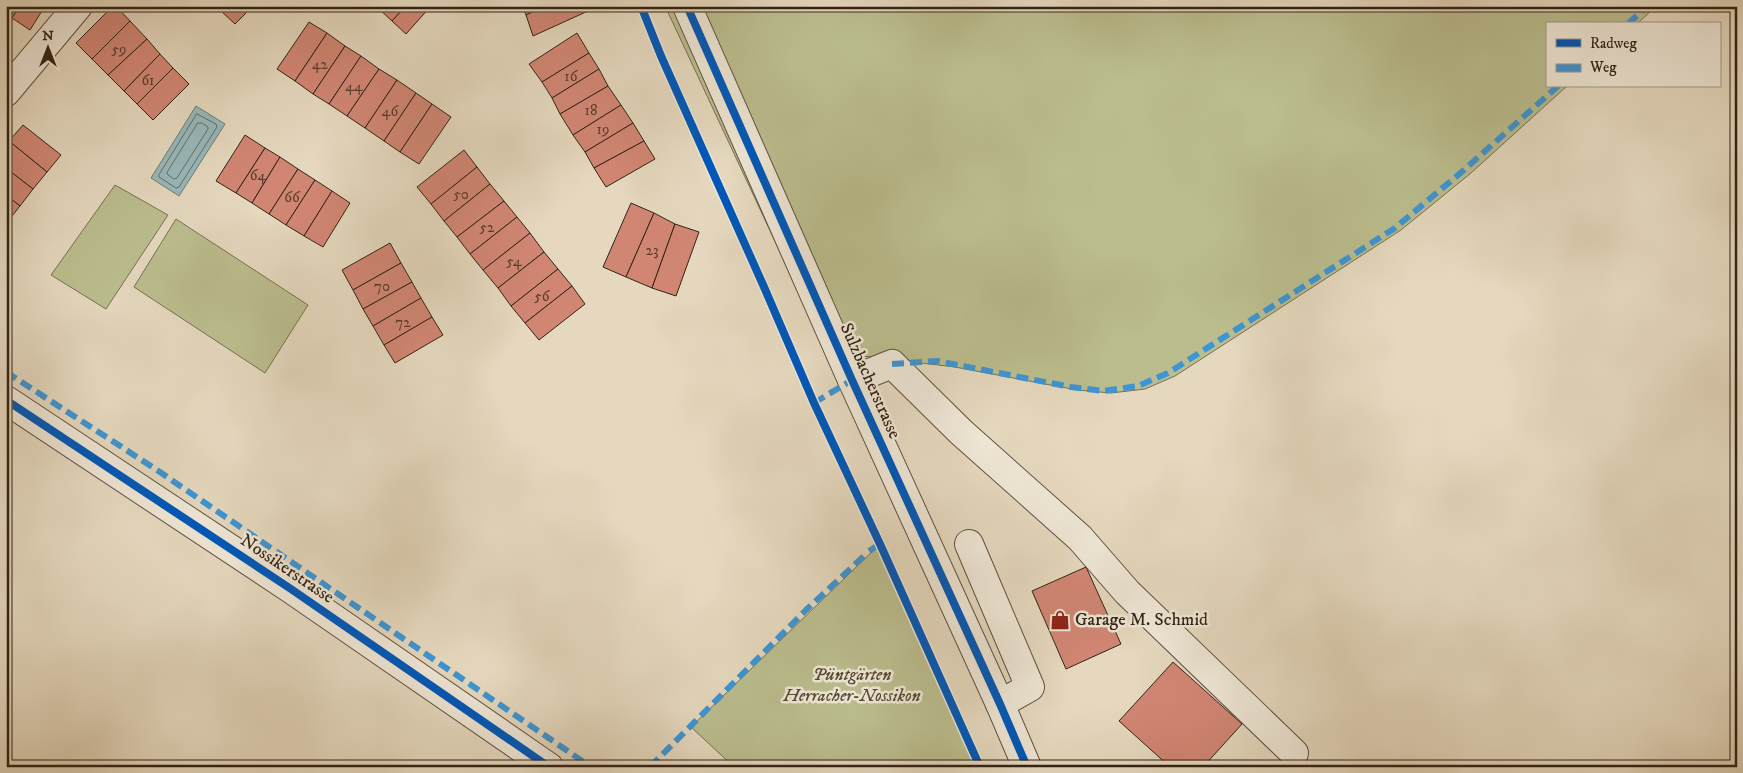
<svg xmlns="http://www.w3.org/2000/svg" width="1743" height="773" font-family="'IM FELL DW Pica',serif">
<rect width="100%" height="100%" fill="#e5d8be"/>
<filter id="stains"><feTurbulence type="fractalNoise" baseFrequency=".004" numOctaves="4"/><feColorMatrix values="0 0 0 0 .2 0 0 0 0 .09 0 0 0 0 .02 0 0 0 .5 -.17"/></filter>
<radialGradient id="worn" r=".72"><stop offset=".6" stop-color="#630" stop-opacity="0"/><stop offset="1" stop-color="#630" stop-opacity=".3"/></radialGradient>
<g fill="#bbbd8e" stroke="#767052">
<path d="M 665,6 L 1656,6 L 1637,24 L 1547,24 L 1547,86 L 1567,86 L 1471,173 L 1401,230 L 1175,376 L 1145,389 L 1111,393 L 1077,390 L 955,367 L 845,354 L 809,314 Z"/>
<path d="M 115,185 L 168,215 L 106,309 L 51,275 Z"/>
<path d="M 176,219 L 308,305 L 265,373 L 134,287 Z"/>
<path d="M 880,544 L 978,767 L 734,767 L 691,727 Z"/>
</g>
<path fill="#98b8ba" stroke="#6f7c78" d="M 196,106 L 225,124 L 179,196 L 151,178 Z"/>
<g fill="none" stroke-linecap="round" stroke-linejoin="round">
<g stroke="#656e68" stroke-width="1">
<path d="M 197,114 L 216,124 L 217,127 L 179,187 L 176,188 L 159,177 L 159,175 Z"/>
<path d="M 198,123 L 202,123 L 208,127 L 208,129 L 177,178 L 174,179 L 168,175 L 167,173 Z"/>
</g>
</g>
<g fill="#d18674" stroke="#322315">
<path d="M 6,6 L 20,6 L 12,18 L 6,15 Z"/>
<path d="M 20,6 L 45,6 L 30,30 L 12,18 Z"/>
<path d="M 113,6 L 116,6 L 130,21 L 92,59 L 76,43 Z"/>
<path d="M 224,6 L 253,6 L 235,24 L 220,10 Z"/>
<path d="M 380,6 L 406,6 L 392,21 L 378,8 Z"/>
<path d="M 406,6 L 431,6 L 406,34 L 392,21 Z"/>
<path d="M 522,6 L 545,6 L 526,15 Z"/>
<path d="M 545,6 L 599,6 L 533,36 L 526,15 Z"/>
<path d="M 130,21 L 147,39 L 108,75 L 92,59 Z"/>
<path d="M 309,22 L 327,33 L 295,81 L 277,69 Z"/>
<path d="M 327,33 L 345,46 L 313,94 L 295,81 Z"/>
<path d="M 577,33 L 589,53 L 542,82 L 529,64 Z"/>
<path d="M 147,39 L 160,54 L 124,91 L 108,75 Z"/>
<path d="M 345,46 L 361,56 L 329,104 L 313,94 Z"/>
<path d="M 589,53 L 599,69 L 552,98 L 542,82 Z"/>
<path d="M 160,54 L 173,68 L 137,104 L 124,91 Z"/>
<path d="M 361,56 L 379,69 L 347,116 L 329,104 Z"/>
<path d="M 173,68 L 189,84 L 153,120 L 137,104 Z"/>
<path d="M 379,69 L 397,80 L 365,128 L 347,116 Z"/>
<path d="M 599,69 L 608,86 L 560,114 L 552,98 Z"/>
<path d="M 397,80 L 416,93 L 384,141 L 365,128 Z"/>
<path d="M 608,86 L 621,105 L 573,135 L 560,114 Z"/>
<path d="M 416,93 L 432,104 L 400,152 L 384,141 Z"/>
<path d="M 432,104 L 451,117 L 419,164 L 400,152 Z"/>
<path d="M 621,105 L 633,123 L 585,152 L 573,135 Z"/>
<path d="M 633,123 L 644,141 L 594,168 L 585,152 Z"/>
<path d="M 23,125 L 61,155 L 47,172 L 9,141 Z"/>
<path d="M 245,135 L 265,148 L 236,193 L 216,181 Z"/>
<path d="M 9,141 L 47,172 L 33,189 L 6,168 L 6,145 Z"/>
<path d="M 644,141 L 655,159 L 606,187 L 594,168 Z"/>
<path d="M 265,148 L 280,157 L 252,203 L 236,193 Z"/>
<path d="M 464,150 L 477,167 L 431,204 L 417,187 Z"/>
<path d="M 280,157 L 298,169 L 269,214 L 252,203 Z"/>
<path d="M 477,167 L 490,184 L 444,221 L 431,204 Z"/>
<path d="M 6,168 L 33,189 L 20,206 L 6,195 Z"/>
<path d="M 298,169 L 315,180 L 286,225 L 269,214 Z"/>
<path d="M 315,180 L 332,191 L 304,236 L 286,225 Z"/>
<path d="M 490,184 L 504,201 L 457,237 L 444,221 Z"/>
<path d="M 332,191 L 350,203 L 323,247 L 304,236 Z"/>
<path d="M 6,195 L 20,206 L 8,221 L 6,220 Z"/>
<path d="M 504,201 L 517,217 L 470,254 L 457,237 Z"/>
<path d="M 631,203 L 654,213 L 626,277 L 603,267 Z"/>
<path d="M 654,213 L 675,224 L 652,288 L 626,277 Z"/>
<path d="M 517,217 L 530,233 L 483,270 L 470,254 Z"/>
<path d="M 675,224 L 699,232 L 676,296 L 652,288 Z"/>
<path d="M 530,233 L 544,252 L 498,288 L 483,270 Z"/>
<path d="M 390,243 L 401,263 L 353,290 L 342,270 Z"/>
<path d="M 544,252 L 558,269 L 511,306 L 498,288 Z"/>
<path d="M 401,263 L 412,282 L 363,309 L 353,290 Z"/>
<path d="M 558,269 L 572,286 L 525,323 L 511,306 Z"/>
<path d="M 412,282 L 421,298 L 373,326 L 363,309 Z"/>
<path d="M 572,286 L 585,304 L 539,340 L 525,323 Z"/>
<path d="M 421,298 L 432,317 L 384,345 L 373,326 Z"/>
<path d="M 432,317 L 443,335 L 395,363 L 384,345 Z"/>
<path d="M 1086,567 L 1121,644 L 1066,669 L 1032,591 Z"/>
<path d="M 1173,662 L 1242,724 L 1203,767 L 1170,767 L 1119,721 Z"/>
</g>
<g fill="none" stroke-linecap="round" stroke-linejoin="round">
<defs>
<g id="minor">
<path d="M 687,6 L 852,380 L 1000,704 L 1027,767"/>
<path d="M 6,92 L 78,6"/>
<path d="M 852,380 L 892,364 L 961,432 L 1080,538 L 1127,592 L 1294,753"/>
<path d="M 6,400 L 291,589 L 549,767"/>
<path d="M 969,544 L 1030,687 L 1000,704"/>
</g>
</defs>
<use href="#minor" stroke="#5f503f" stroke-width="30"/>
<use href="#minor" stroke="#eee6d5" stroke-width="28"/>
<g stroke="#3d95d3" stroke-width="6" stroke-dasharray="12 6" stroke-linecap="butt">
<path d="M 1628,24 L 1647,6"/>
<path d="M 892,364 L 937,361 L 1071,387 L 1104,391 L 1138,386 L 1168,373 L 1395,228 L 1464,170 L 1558,86"/>
<path d="M 6,372 L 154,468 L 591,767"/>
<path d="M 814,403 L 852,380"/>
<path d="M 869,551 L 880,544"/>
<path d="M 650,767 L 806,610 L 864,556"/>
</g>
<defs>
<g id="cycleway">
<path d="M 641,6 L 661,56 L 764,287 L 814,403 L 880,544 L 980,767"/>
<path d="M 687,6 L 852,380 L 1000,704 L 1027,767"/>
<path d="M 6,400 L 291,589 L 549,767"/>
</g>
</defs>
<use href="#cycleway" stroke="#eee6d5" stroke-width="11"/>
<use href="#cycleway" stroke="#0057b8" stroke-width="8"/>
</g>
<defs>
<symbol id="shop-bare" viewBox="-9 -9 18 18"><path d="M-5-2.5h2.3a2.7 3.5 0 0 1 5.4 0H5L5.5 6h-11ZM-1.5-2.5h3a1.5 2.3 0 0 0-3 0Z" fill="#8f2418" stroke="#eee6d5" stroke-width="2.5" paint-order="stroke"/></symbol>
</defs>
<g fill-rule="evenodd">
<use href="#shop-bare" x="1046" y="606" width="28" height="28"/>
</g>
<g text-anchor="middle" dominant-baseline="central" stroke-width="5" stroke-linejoin="round" paint-order="stroke">
<g font-size="15" fill="#5a3c2d">
<text x="119" y="49">59</text>
<text x="320" y="64">42</text>
<text x="571" y="76">16</text>
<text x="148" y="80">61</text>
<text x="354" y="86">44</text>
<text x="591" y="110">18</text>
<text x="390" y="111">46</text>
<text x="603" y="129">19</text>
<text x="258" y="175">64</text>
<text x="461" y="194">50</text>
<text x="292" y="197">66</text>
<text x="487" y="227">52</text>
<text x="652" y="250">23</text>
<text x="514" y="261">54</text>
<text x="382" y="286">70</text>
<text x="542" y="296">56</text>
<text x="403" y="322">72</text>
</g>
<g font-size="18" fill="#322315" stroke="#eee6d5">
<text transform="translate(870 381) rotate(66)">Sulzbacherstrasse</text>
<text transform="translate(287 569) rotate(34)">Nossikerstrasse</text>
</g>
<g font-size="18" fill="#322315" stroke="#eee6d5" text-anchor="start">
<text x="1075" y="620">Garage M. Schmid</text>
</g>
<g font-size="18" font-style="italic" fill="#544a33" stroke="#eee6d5">
<text x="852" y="675">Püntgärten<tspan x="852" dy="21">Herracher-Nossikon</tspan></text>
</g>
</g>
<rect width="1743" height="773" fill="none" stroke="#e5d8be" stroke-width="25"/>
<rect x="8" y="8" width="1728" height="758" fill="none" stroke="#322315" stroke-width="2.5"/>
<rect x="12" y="12" width="1718" height="748" fill="none" stroke="#322315"/>
<rect x="1546" y="22" width="175" height="65" fill="#eee6d5" stroke="#a39888"/>
<rect x="1556" y="39" width="25" height="8" fill="#0057b8" stroke="#a39888"/>
<text x="1590" y="48" font-size="15" fill="#322315">Radweg</text>
<rect x="1556" y="64" width="25" height="8" fill="#3d95d3" stroke="#a39888"/>
<text x="1590" y="72" font-size="15" fill="#322315">Weg</text>
<g transform="translate(48 48)" stroke="#eee6d5" stroke-width="4" paint-order="stroke">
<path d="M0-4L9 19L0 12L-9 19Z" fill="#322315"/>
<text y="-8" font-size="14" font-weight="bold" text-anchor="middle" fill="#322315">N</text>
</g>
<rect width="100%" height="100%" filter="url(#stains)"/>
<rect width="100%" height="100%" fill="url(#worn)"/>
</svg>
